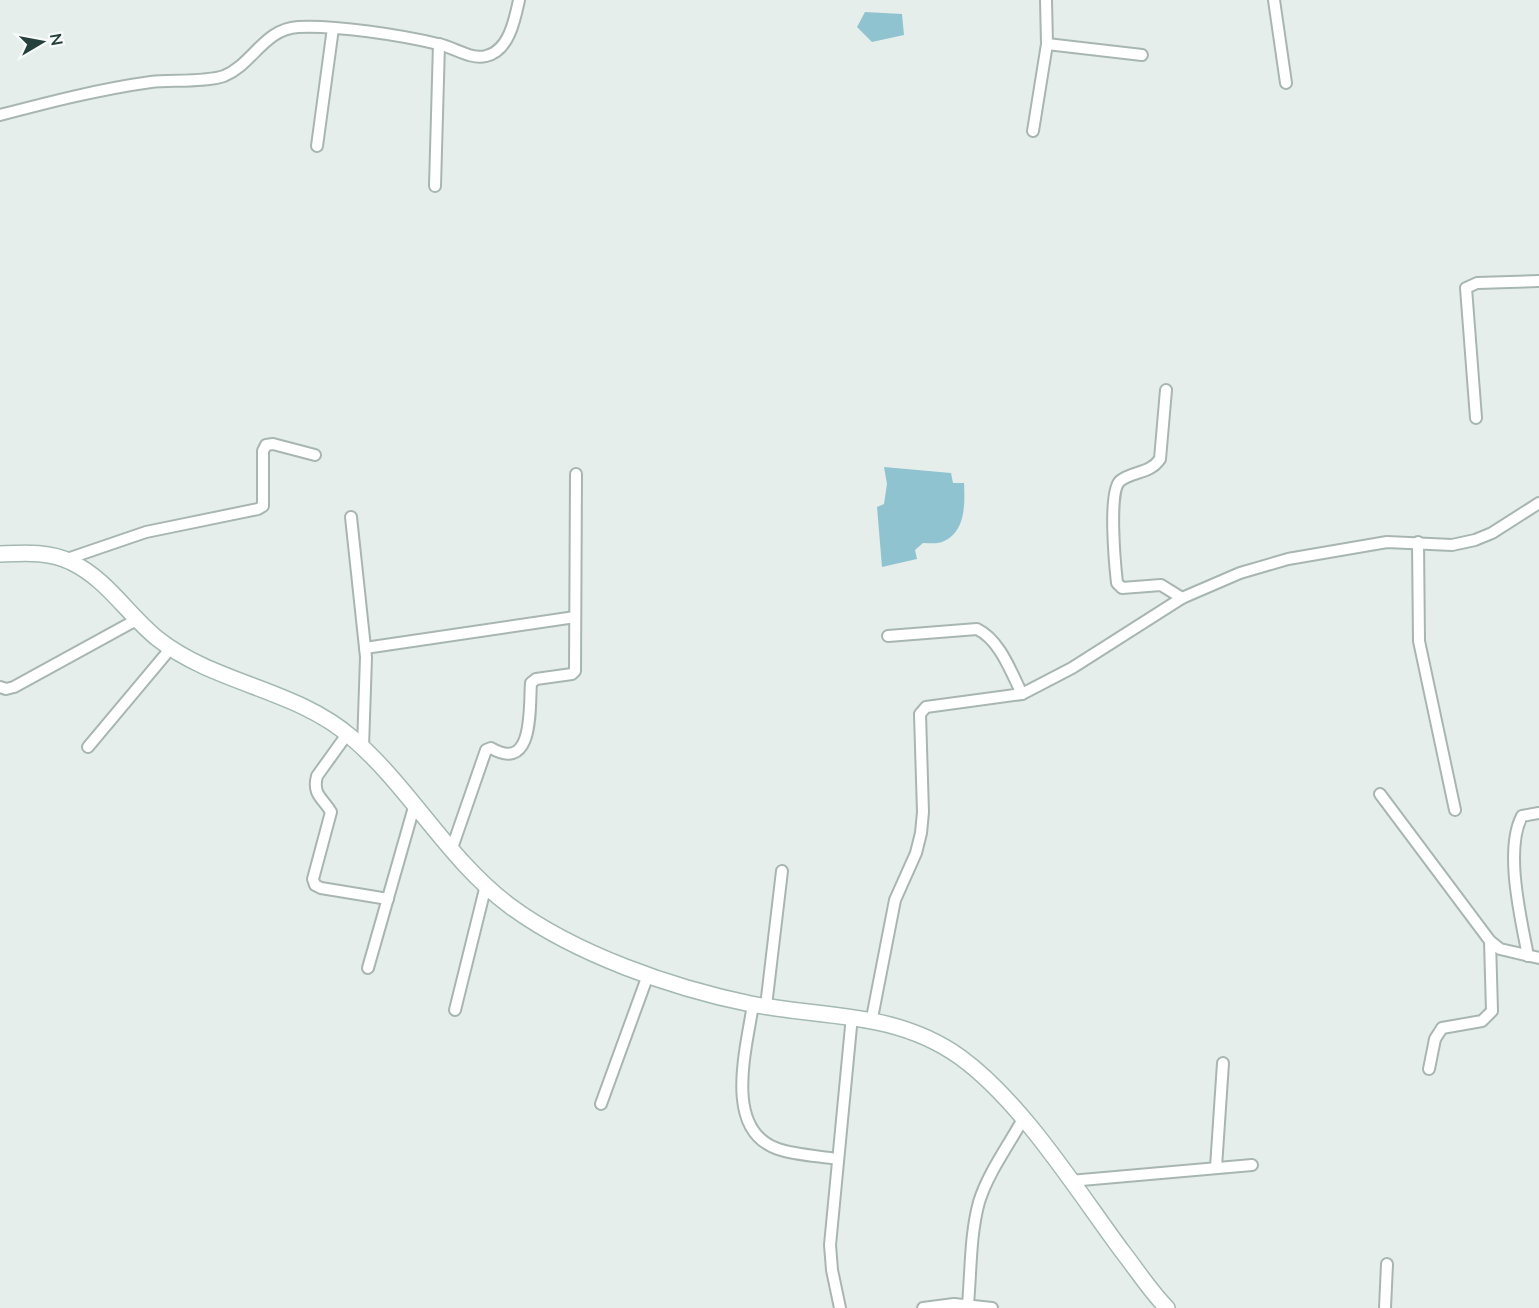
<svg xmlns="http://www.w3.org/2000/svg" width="1539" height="1308" font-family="Mulish,sans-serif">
<rect width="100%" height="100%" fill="#e6eeeb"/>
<g fill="#90c3d0">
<path d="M 865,12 L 902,14 L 904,35 L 872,42 L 857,27 Z"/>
<path d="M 884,467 L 951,473 L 953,483 L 964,483 C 965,503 966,533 942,542 C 937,544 929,543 923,543 L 915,550 L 917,559 L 882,567 L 877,507 L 884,504 L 887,484 Z"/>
</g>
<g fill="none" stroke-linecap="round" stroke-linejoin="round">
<defs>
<g id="street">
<path d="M 1274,0 L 1286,83"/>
<path d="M 1047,44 L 1142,55"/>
<path d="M 0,115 C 50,102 100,89 151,82 C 170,80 208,82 224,76 C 253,64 264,29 298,27 C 335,25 401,35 438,44 C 454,47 470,60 486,56 C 509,51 515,19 519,0"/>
<path d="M 1033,131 L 1047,44 L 1046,0"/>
<path d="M 317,146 L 333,28"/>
<path d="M 435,186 L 439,44"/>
<path d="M 1166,390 L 1160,459 C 1150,474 1132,471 1120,481 C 1108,491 1115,565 1117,583 L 1122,588 L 1161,585 L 1182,598"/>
<path d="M 1476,418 L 1466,288 L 1477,283 L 1539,281"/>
<path d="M 351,517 L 366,657 L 363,747"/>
<path d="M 1418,542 L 1419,641 L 1455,810"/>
<path d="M 67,559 L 146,532 L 258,509 L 263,506 L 263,451 L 266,445 L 273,444 L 315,455"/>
<path d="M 888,636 L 977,629 C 1000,640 1011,672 1022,694"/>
<path d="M 365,648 L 575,617"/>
<path d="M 0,687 L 6,689 L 14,687 L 138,619"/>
<path d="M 348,733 L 317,776 C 312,795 323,798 331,812 L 313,879 L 315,885 L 321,888 L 388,899"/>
<path d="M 88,747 L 171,648"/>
<path d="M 1380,794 L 1490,941 L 1500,949 L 1539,958"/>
<path d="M 451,851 L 486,750 L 491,748 C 535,774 529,705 531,683 L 536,679 L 572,674 L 575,671 L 576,474"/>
<path d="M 1528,956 C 1521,919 1504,850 1522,816 L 1539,813"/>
<path d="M 368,968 L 414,807"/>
<path d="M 753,1004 C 747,1047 722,1130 778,1149 C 796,1155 818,1156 837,1159"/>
<path d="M 766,1006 L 782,871"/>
<path d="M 455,1010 L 486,885"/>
<path d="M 872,1018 L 895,900 L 916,853 L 921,833 L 923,812 L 920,714 L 926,707 L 1022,694 L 1072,668 L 1182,598 L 1240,573 L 1288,559 L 1387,542 L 1452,545 L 1475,540 L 1492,533 L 1539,503"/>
<path d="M 1429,1069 L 1435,1039 L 1442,1028 L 1482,1021 L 1492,1011 L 1490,941"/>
<path d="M 601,1104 L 648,975"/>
<path d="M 1216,1167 L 1223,1063"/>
<path d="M 1070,1181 L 1252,1165"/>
<path d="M 968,1304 C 971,1271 970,1235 979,1202 C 988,1173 1008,1146 1023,1119"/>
<path d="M 840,1308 L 832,1270 L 830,1245 L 852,1016"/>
<path d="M 923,1308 L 954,1304 L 992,1308"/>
<path d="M 1385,1308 L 1387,1264"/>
</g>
<path id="secondary" d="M 0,554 C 24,553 49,551 71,562 C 107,579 128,615 158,639 C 215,684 296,689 351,737 C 410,787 447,859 510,906 C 575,954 672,988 751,1004 C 823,1018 896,1011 960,1057 C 1022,1102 1076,1189 1122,1251 C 1137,1270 1150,1291 1167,1308"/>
</defs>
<use href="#street" stroke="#a8b6b2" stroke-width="14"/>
<use href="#secondary" stroke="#a4b9b3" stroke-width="18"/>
<use href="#street" stroke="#fff" stroke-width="10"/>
<use href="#secondary" stroke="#fff" stroke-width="15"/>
</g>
<g transform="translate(42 42) rotate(80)" stroke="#f6faf9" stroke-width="4.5" paint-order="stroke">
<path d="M0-4.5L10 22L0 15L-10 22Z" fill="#25403a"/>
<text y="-9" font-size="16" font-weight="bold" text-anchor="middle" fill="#25403a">N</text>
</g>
</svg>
